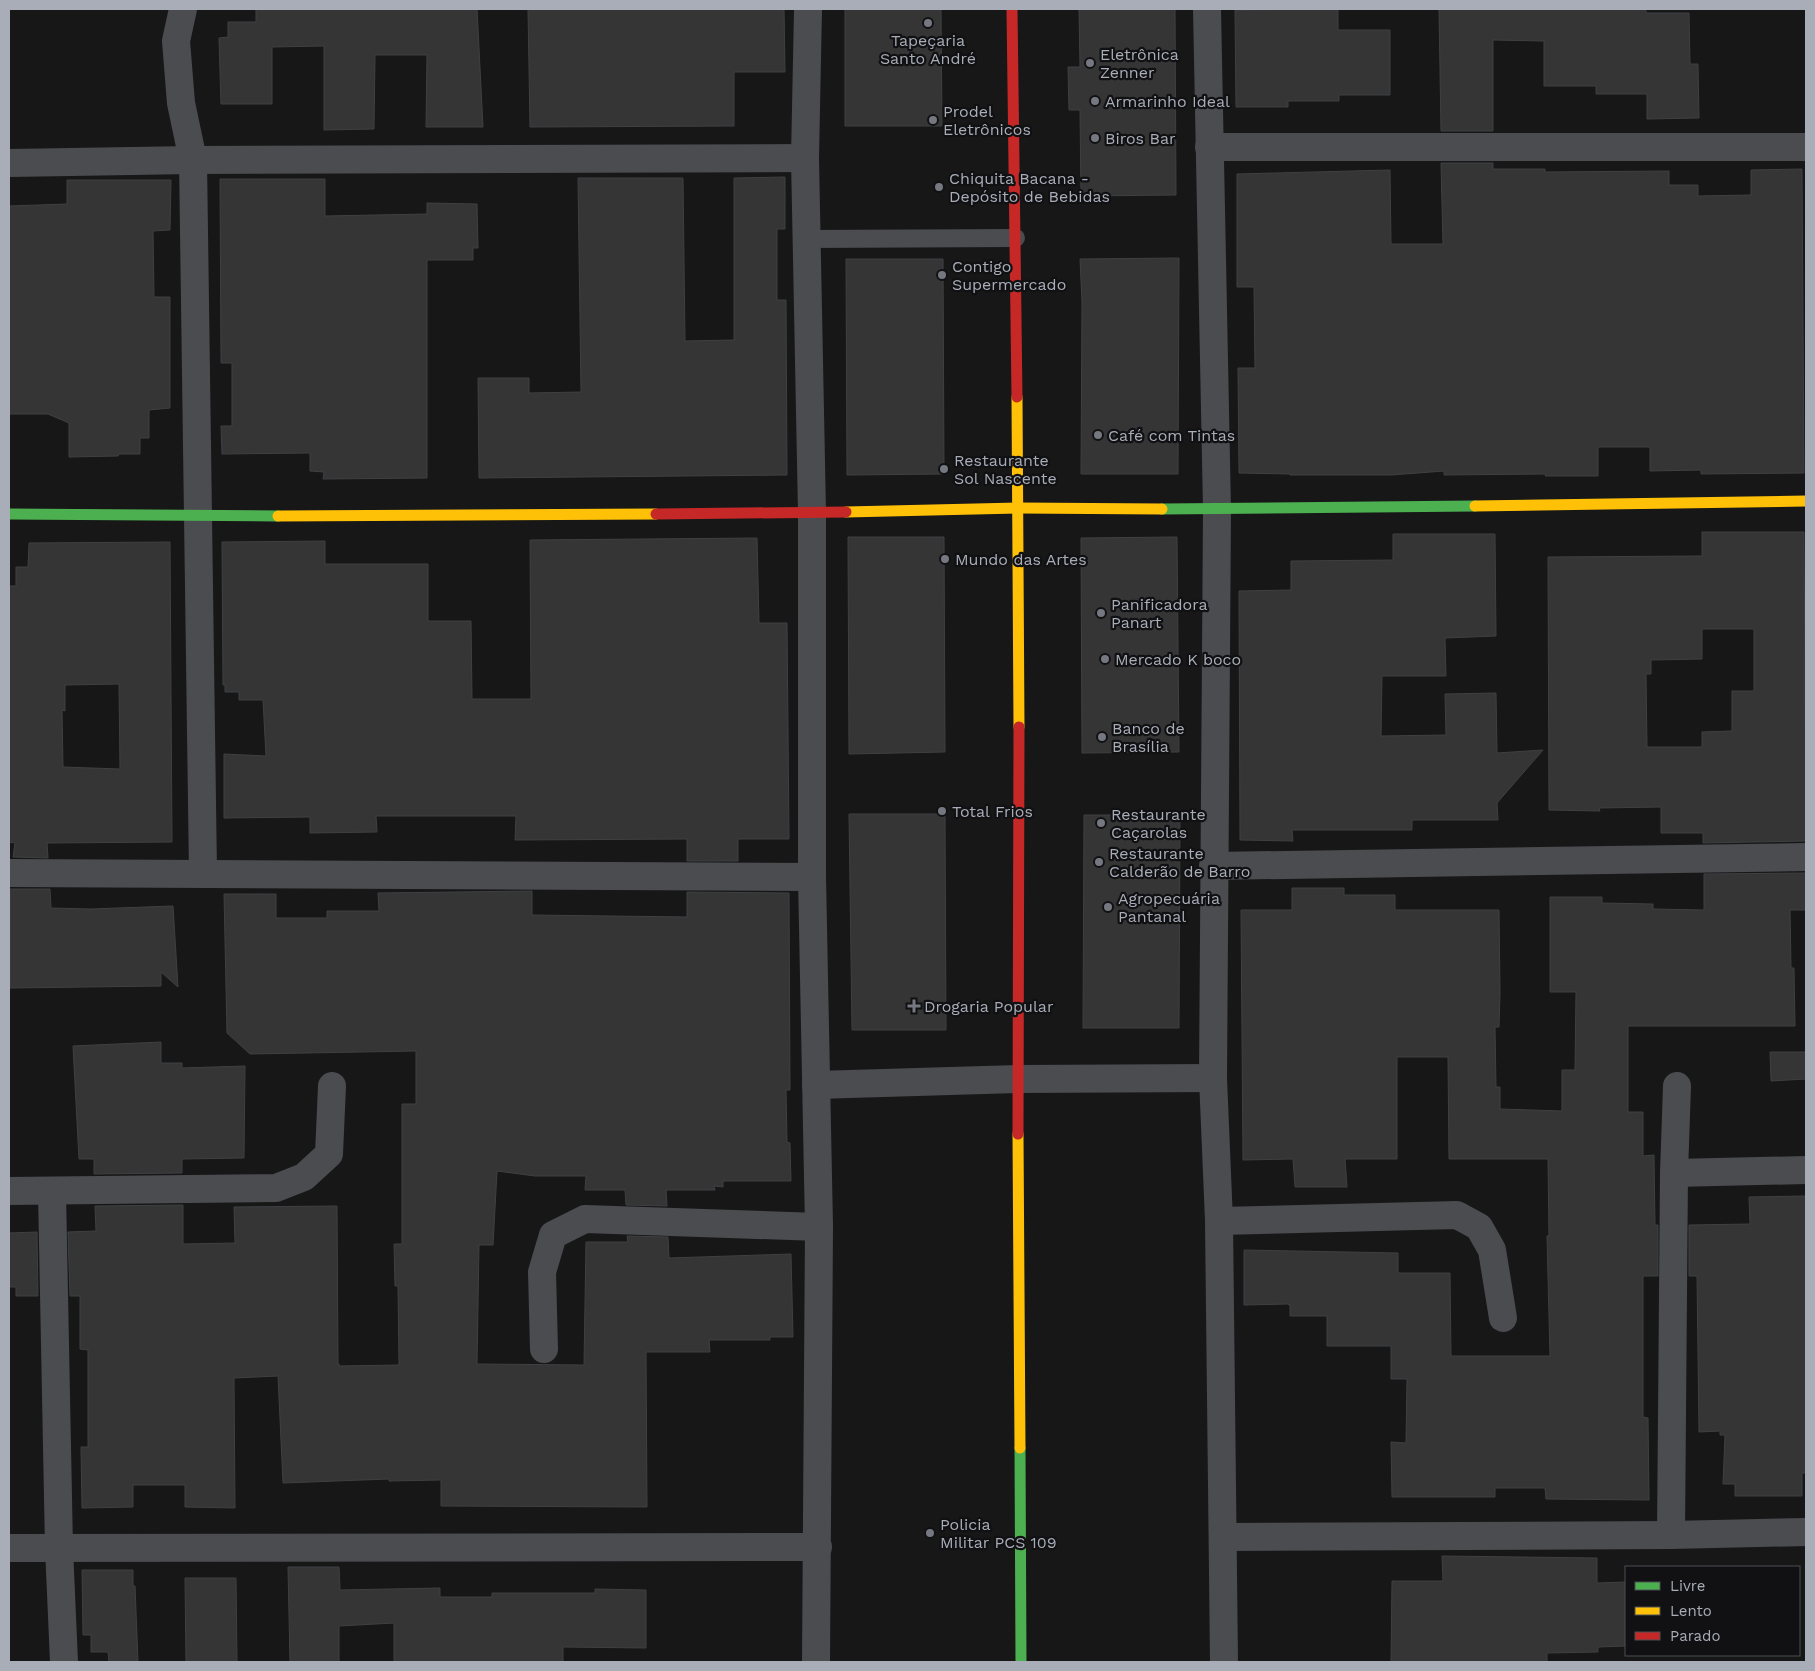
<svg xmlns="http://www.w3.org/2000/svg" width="1815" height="1671" font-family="'Work Sans',sans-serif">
<rect width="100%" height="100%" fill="#171717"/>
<g fill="#353536" stroke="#3f4043" fill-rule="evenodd">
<path d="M 256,9 L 477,9 L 483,127 L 426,127 L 427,55 L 375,55 L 374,129 L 324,130 L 324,46 L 272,47 L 272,104 L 221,104 L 219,38 L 228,37 L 228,22 L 256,22 Z"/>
<path d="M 528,9 L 784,9 L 785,72 L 734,72 L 734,126 L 530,127 Z"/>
<path d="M 845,9 L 941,9 L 942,126 L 845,126 Z"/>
<path d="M 1079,9 L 1175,9 L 1176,195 L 1081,196 L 1080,110 L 1069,110 L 1068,67 L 1080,67 Z"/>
<path d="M 1338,9 L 1338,30 L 1390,30 L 1390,95 L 1339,95 L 1339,101 L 1288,101 L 1288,107 L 1236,107 L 1235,10 Z"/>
<path d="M 1439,9 L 1646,9 L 1646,13 L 1689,13 L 1690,64 L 1698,64 L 1699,118 L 1647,119 L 1647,94 L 1596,94 L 1596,86 L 1544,86 L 1544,41 L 1493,40 L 1493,131 L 1441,131 Z"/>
<path d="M 1441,163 L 1493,163 L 1493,169 L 1545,169 L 1545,172 L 1669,171 L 1669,185 L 1698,185 L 1698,196 L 1751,195 L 1751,170 L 1802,169 L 1804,473 L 1701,474 L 1701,470 L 1650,471 L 1650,447 L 1598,447 L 1598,476 L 1545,476 L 1546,474 L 1444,475 L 1444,471 L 1391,475 L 1290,475 L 1290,474 L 1239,473 L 1238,368 L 1255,368 L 1254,287 L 1237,287 L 1237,174 L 1390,170 L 1391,244 L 1443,244 Z"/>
<path d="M 785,177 L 785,229 L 777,229 L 777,300 L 786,300 L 787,475 L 479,478 L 478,378 L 529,378 L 529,393 L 581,392 L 578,178 L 683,178 L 685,341 L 734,340 L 734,178 Z"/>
<path d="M 220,179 L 325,179 L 325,216 L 427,214 L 427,203 L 477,204 L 478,248 L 473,248 L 473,260 L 427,260 L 427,478 L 323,479 L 324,472 L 310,471 L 310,453 L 222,454 L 221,426 L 232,426 L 232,363 L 221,363 Z"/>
<path d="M 67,180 L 171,180 L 170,230 L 153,231 L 154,297 L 170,297 L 170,408 L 149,410 L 149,438 L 140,438 L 140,454 L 119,454 L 118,456 L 69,457 L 69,423 L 48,414 L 9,414 L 9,206 L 67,204 Z"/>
<path d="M 1179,258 L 1178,474 L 1081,474 L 1082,302 L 1080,259 Z"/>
<path d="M 846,259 L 943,259 L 944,474 L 847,475 Z"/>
<path d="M 1702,532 L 1804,532 L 1806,841 L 1703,843 L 1703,833 L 1661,833 L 1661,807 L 1599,808 L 1600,811 L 1549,810 L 1548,557 L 1702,556 ZM 1702,629 L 1754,629 L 1754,691 L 1732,691 L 1732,731 L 1702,732 L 1702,747 L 1647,747 L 1646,674 L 1651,674 L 1651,660 L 1702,659 Z"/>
<path d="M 1393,534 L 1495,534 L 1496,636 L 1445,638 L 1446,676 L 1382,676 L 1381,736 L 1446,735 L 1445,694 L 1496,693 L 1497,753 L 1543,750 L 1497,803 L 1498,820 L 1412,820 L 1412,830 L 1292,830 L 1293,841 L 1240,840 L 1239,591 L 1291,590 L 1291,561 L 1393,560 Z"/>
<path d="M 848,537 L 944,537 L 945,752 L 849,754 Z"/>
<path d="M 1177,537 L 1179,752 L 1082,753 L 1081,538 Z"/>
<path d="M 757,538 L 759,623 L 787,623 L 789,839 L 738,839 L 738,861 L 687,861 L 687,839 L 515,840 L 516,816 L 376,816 L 377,832 L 310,833 L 310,817 L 224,818 L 224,754 L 266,756 L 263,700 L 239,700 L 239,692 L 225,692 L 225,685 L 223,685 L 222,542 L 325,541 L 325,564 L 428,564 L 428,621 L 471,621 L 472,699 L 531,699 L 530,540 Z"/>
<path d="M 170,542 L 172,842 L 47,843 L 48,858 L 13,857 L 15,843 L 9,842 L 9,586 L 16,586 L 16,567 L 28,567 L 29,543 ZM 119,684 L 120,769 L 63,767 L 62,710 L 65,711 L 65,685 Z"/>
<path d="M 849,814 L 945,814 L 946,1030 L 852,1030 Z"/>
<path d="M 1084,815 L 1180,815 L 1179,1028 L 1083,1028 Z"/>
<path d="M 1806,873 L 1806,910 L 1790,910 L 1791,968 L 1794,968 L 1795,1026 L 1628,1026 L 1628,1112 L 1643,1112 L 1643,1156 L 1654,1155 L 1655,1225 L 1658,1225 L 1658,1276 L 1643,1276 L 1643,1417 L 1648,1418 L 1649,1500 L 1546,1499 L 1545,1488 L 1495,1488 L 1495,1497 L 1392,1497 L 1391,1442 L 1406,1443 L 1407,1379 L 1391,1379 L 1391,1346 L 1327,1346 L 1327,1316 L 1290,1316 L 1290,1306 L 1288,1304 L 1244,1305 L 1244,1250 L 1398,1253 L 1398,1273 L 1450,1273 L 1451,1356 L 1550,1356 L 1547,1236 L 1549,1236 L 1548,1159 L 1449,1159 L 1448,1057 L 1397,1057 L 1397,1159 L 1345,1159 L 1347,1187 L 1295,1187 L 1293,1159 L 1243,1160 L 1241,910 L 1292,910 L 1292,888 L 1344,888 L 1344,895 L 1395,895 L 1395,910 L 1499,910 L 1500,993 L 1499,1027 L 1495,1027 L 1496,1087 L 1500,1087 L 1500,1109 L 1562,1111 L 1562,1070 L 1575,1070 L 1576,992 L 1550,992 L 1550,897 L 1602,897 L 1602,903 L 1653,904 L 1653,909 L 1704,910 L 1704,874 Z"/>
<path d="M 10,889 L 50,889 L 51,908 L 91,909 L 173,906 L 178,987 L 161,972 L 161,986 L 10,988 Z"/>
<path d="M 532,891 L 532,915 L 687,917 L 687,892 L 789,893 L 790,1090 L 786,1090 L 787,1142 L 790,1143 L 791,1181 L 723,1181 L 723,1187 L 714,1186 L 715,1190 L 666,1190 L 667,1206 L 626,1205 L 625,1190 L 585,1190 L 586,1176 L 535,1176 L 497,1171 L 493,1245 L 479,1245 L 477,1364 L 584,1365 L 586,1242 L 628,1242 L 627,1236 L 668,1237 L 669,1258 L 791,1254 L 793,1337 L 770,1337 L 770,1340 L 709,1340 L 710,1352 L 646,1352 L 647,1507 L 441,1506 L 441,1480 L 389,1481 L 389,1479 L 283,1483 L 278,1376 L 234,1378 L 235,1508 L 185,1507 L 185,1485 L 133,1485 L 133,1507 L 82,1508 L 81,1447 L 88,1447 L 88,1350 L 80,1349 L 80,1296 L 70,1296 L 68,1232 L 96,1231 L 95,1206 L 183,1205 L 183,1244 L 235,1243 L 234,1207 L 337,1206 L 338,1364 L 339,1364 L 339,1366 L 399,1365 L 398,1286 L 395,1286 L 394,1244 L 402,1244 L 402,1104 L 416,1104 L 416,1051 L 250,1054 L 227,1033 L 224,894 L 276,894 L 276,918 L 327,918 L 327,911 L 379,911 L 378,893 Z"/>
<path d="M 161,1042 L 161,1063 L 182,1063 L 182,1068 L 245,1066 L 244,1158 L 182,1159 L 182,1173 L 94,1174 L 94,1159 L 79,1159 L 73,1046 Z"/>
<path d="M 1770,1052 L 1806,1052 L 1806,1079 L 1771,1081 Z"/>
<path d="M 1806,1196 L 1806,1473 L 1802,1473 L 1802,1496 L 1735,1496 L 1735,1484 L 1723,1484 L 1725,1435 L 1720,1435 L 1720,1431 L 1699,1432 L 1697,1276 L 1689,1276 L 1689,1225 L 1750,1224 L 1749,1197 Z"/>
<path d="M 37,1232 L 38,1296 L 16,1296 L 16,1287 L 9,1287 L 9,1233 Z"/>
<path d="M 1442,1556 L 1597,1558 L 1597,1583 L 1626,1582 L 1626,1646 L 1598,1647 L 1598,1652 L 1547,1653 L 1547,1662 L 1391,1662 L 1392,1581 L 1443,1581 Z"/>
<path d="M 288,1567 L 339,1567 L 340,1590 L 440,1588 L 440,1597 L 492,1597 L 492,1593 L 595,1593 L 595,1589 L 646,1590 L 646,1648 L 563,1647 L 563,1662 L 394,1662 L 394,1623 L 339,1626 L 339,1662 L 290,1662 Z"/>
<path d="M 82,1570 L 133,1570 L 133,1586 L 135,1586 L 138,1662 L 109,1662 L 108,1652 L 91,1652 L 91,1635 L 83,1635 Z"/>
<path d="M 185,1578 L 236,1578 L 237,1662 L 186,1662 Z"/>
</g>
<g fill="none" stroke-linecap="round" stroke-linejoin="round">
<path stroke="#4b4c50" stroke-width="18" d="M 807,239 L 1016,238"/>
<g stroke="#4b4c50" stroke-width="28">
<path d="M 183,9 L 176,41 L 181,103 L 193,160 L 805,158"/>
<path d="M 808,9 L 805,158 L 812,513 L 812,877 L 819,1227 L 816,1662"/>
<path d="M 1207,9 L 1217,510 L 1213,1078 L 1219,1221 L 1224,1662"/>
<path d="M 1209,147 L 1806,147"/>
<path d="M 9,163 L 193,160 L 203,873"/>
<path d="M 1213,866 L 1806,857"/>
<path d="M 9,873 L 812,877"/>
<path d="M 816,1085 L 1018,1079 L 1213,1078"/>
<path d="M 1674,1173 L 1806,1170"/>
<path d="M 9,1191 L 276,1188 L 304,1177 L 329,1154 L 332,1086"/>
<path d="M 52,1192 L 59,1548 L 64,1662"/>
<path d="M 1219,1221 L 1457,1215 L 1479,1227 L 1492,1250 L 1503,1318"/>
<path d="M 544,1349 L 542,1272 L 553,1235 L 585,1219 L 819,1227"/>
<path d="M 1671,1535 L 1674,1173 L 1677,1086"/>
<path d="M 1223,1537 L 1671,1535 L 1806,1532"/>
<path d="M 9,1548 L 818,1547"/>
</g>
<g stroke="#4caf50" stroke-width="11">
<path d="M 1162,509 L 1475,506"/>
<path d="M 9,514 L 278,516"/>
<path d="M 1020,1448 L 1021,1662"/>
</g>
<g stroke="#ffc107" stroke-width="11">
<path d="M 1017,397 L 1019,727"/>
<path d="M 1475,506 L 1806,501"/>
<path d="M 846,512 L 1019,508 L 1162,509"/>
<path d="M 278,516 L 656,514"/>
<path d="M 1018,1134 L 1020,1448"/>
</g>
<g stroke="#c62828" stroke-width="11">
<path d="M 1012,9 L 1017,397"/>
<path d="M 656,514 L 846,512"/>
<path d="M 1018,1134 L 1019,727"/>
</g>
</g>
<g fill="#757880" stroke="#111113" stroke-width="2">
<circle cx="928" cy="23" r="5"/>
<circle cx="1090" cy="63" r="5"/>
<circle cx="1095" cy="101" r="5"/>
<circle cx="933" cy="120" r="5"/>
<circle cx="1095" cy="138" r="5"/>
<circle cx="939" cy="187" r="5"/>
<circle cx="942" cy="275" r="5"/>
<circle cx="1098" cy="435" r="5"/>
<circle cx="944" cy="469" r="5"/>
<circle cx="945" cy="559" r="5"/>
<circle cx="1101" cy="613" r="5"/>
<circle cx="1105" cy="659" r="5"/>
<circle cx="1102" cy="737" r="5"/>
<circle cx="942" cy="811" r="5"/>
<circle cx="1101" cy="823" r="5"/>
<circle cx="1099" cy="862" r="5"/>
<circle cx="1108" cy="907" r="5"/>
<path d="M911.5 998.5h5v5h5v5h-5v5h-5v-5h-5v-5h5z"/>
<circle cx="930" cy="1533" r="5"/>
</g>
<g text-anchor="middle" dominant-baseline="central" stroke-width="4.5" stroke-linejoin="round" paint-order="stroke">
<g font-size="16" fill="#a8adb8" stroke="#111113" text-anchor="start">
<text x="928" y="40" text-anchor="middle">Tapeçaria<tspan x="928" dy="18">Santo André</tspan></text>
<text x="1100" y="54">Eletrônica<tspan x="1100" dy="18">Zenner</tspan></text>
<text x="1105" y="101">Armarinho Ideal</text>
<text x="943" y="111">Prodel<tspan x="943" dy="18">Eletrônicos</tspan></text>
<text x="1105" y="138">Biros Bar</text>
<text x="949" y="178">Chiquita Bacana -<tspan x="949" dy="18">Depósito de Bebidas</tspan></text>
<text x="952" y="266">Contigo<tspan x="952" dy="18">Supermercado</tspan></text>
<text x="1108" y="435">Café com Tintas</text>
<text x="954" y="460">Restaurante<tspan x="954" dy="18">Sol Nascente</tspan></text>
<text x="955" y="559">Mundo das Artes</text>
<text x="1111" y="604">Panificadora<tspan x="1111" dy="18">Panart</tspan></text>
<text x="1115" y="659">Mercado K boco</text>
<text x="1112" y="728">Banco de<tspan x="1112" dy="18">Brasília</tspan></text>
<text x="952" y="811">Total Frios</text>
<text x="1111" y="814">Restaurante<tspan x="1111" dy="18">Caçarolas</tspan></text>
<text x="1109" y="853">Restaurante<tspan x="1109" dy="18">Calderão de Barro</tspan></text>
<text x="1118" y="898">Agropecuária<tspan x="1118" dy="18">Pantanal</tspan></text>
<text x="924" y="1006">Drogaria Popular</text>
<text x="940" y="1524">Policia<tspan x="940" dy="18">Militar PCS 109</tspan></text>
</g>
</g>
<rect width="1815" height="1671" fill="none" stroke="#a8adb8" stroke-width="20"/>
<rect x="1625" y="1566" width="175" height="90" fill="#111113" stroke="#4d4f55"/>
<rect x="1635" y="1582" width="25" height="8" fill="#4caf50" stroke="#4d4f55"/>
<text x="1670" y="1591" font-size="15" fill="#a8adb8">Livre</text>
<rect x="1635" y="1607" width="25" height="8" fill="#ffc107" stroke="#4d4f55"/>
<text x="1670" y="1616" font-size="15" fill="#a8adb8">Lento</text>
<rect x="1635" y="1632" width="25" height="8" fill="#c62828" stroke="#4d4f55"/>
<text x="1670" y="1641" font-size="15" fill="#a8adb8">Parado</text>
</svg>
